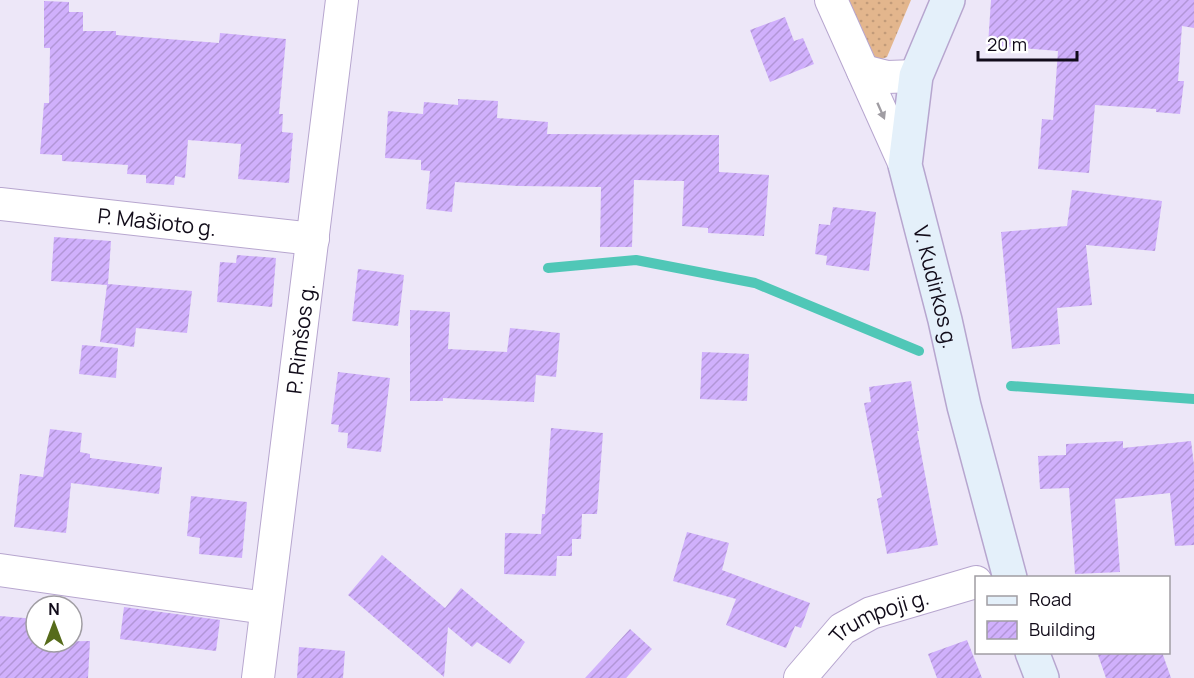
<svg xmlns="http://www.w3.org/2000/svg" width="1194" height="678" font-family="Manrope,sans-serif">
<defs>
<pattern id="grass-dots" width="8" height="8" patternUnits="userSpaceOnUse" patternTransform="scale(1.5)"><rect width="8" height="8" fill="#e3b68d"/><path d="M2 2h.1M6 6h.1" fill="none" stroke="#c29b79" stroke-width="1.8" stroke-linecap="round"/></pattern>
<pattern id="building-hatch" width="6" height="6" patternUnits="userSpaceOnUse" patternTransform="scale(1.5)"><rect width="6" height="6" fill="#d0b0fc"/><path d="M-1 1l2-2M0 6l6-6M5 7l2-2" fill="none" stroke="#b296d7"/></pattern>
</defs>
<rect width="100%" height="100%" fill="#ede7f8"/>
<path fill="url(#grass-dots)" d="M 840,0 L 911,0 L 887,57 L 879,60 L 869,56 Z"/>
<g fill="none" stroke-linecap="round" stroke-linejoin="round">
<g stroke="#50c7b7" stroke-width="10">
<path d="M 548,268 L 636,260 L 755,283 L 919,351"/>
<path d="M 1011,386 L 1194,399"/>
</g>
</g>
<g fill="url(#building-hatch)">
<path d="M 991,0 L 1194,0 L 1194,28 L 1182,26 L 1178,81 L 1184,81 L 1180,114 L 1156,112 L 1156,109 L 1095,105 L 1089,173 L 1038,169 L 1042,119 L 1053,120 L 1058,51 L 988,45 Z"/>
<path d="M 44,1 L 69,2 L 69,12 L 83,12 L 83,31 L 116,31 L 116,35 L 219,43 L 220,33 L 286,39 L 279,114 L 283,114 L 282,132 L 293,133 L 289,183 L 238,179 L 241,144 L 188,140 L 185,178 L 175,176 L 174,185 L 146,183 L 146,175 L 127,174 L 128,165 L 62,161 L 62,155 L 40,154 L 44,103 L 49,103 L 50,48 L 44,48 Z"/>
<path d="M 785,17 L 794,41 L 803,38 L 814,64 L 770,82 L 750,30 Z"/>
<path d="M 458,99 L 498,101 L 497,118 L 548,122 L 547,134 L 719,135 L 719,172 L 769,175 L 764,236 L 708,233 L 708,228 L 682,226 L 684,181 L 634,180 L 632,247 L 600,247 L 601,187 L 518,186 L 455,182 L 452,212 L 426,209 L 430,171 L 421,170 L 421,160 L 385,158 L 388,111 L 423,114 L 424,102 L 458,105 Z"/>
<path d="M 1072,190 L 1162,201 L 1155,251 L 1086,245 L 1092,305 L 1057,308 L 1060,344 L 1012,349 L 1001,232 L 1067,226 Z"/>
<path d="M 833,207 L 876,212 L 869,271 L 826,265 L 827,256 L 815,254 L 819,224 L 830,225 Z"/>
<path d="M 54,237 L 111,241 L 108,284 L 192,291 L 187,333 L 136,328 L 134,347 L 100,342 L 107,285 L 51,281 Z"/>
<path d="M 237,255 L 276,258 L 272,307 L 217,302 L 220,262 L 236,263 Z"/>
<path d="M 358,269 L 404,275 L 398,326 L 352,321 Z"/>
<path d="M 410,310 L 450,312 L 448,349 L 507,352 L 510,328 L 560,333 L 556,377 L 536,375 L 534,402 L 443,398 L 443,401 L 410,401 Z"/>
<path d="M 82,345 L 118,348 L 116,378 L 79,374 Z"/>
<path d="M 702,352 L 749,354 L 747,401 L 700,399 Z"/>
<path d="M 338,372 L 390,378 L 381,452 L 347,448 L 348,433 L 338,432 L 339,425 L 331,424 Z"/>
<path d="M 911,381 L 919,431 L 917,431 L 938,545 L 887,554 L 877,499 L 882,497 L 864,403 L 871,402 L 869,387 Z"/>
<path d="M 551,428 L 603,433 L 597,514 L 582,514 L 581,539 L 572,539 L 572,556 L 557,556 L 556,576 L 504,574 L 505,533 L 541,534 L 542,514 L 545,514 Z"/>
<path d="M 50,429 L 82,433 L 80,452 L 90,454 L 90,458 L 162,467 L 159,494 L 71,483 L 66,533 L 14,527 L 20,474 L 43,477 Z"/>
<path d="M 1123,441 L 1123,448 L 1191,441 L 1194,465 L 1194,545 L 1175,546 L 1170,493 L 1115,499 L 1120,572 L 1075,574 L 1069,488 L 1040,489 L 1038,456 L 1066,455 L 1066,444 Z"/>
<path d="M 191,496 L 247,502 L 242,558 L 199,554 L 200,538 L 187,536 Z"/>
<path d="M 687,532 L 729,543 L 722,570 L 810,603 L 801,628 L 795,626 L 786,648 L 726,625 L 736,599 L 673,581 Z"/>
<path d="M 382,555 L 445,608 L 461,588 L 525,642 L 510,664 L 477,642 L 472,647 L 448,627 L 444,677 L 348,595 Z"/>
<path d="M 124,607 L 220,620 L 216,651 L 120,639 Z"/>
<path d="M 0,616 L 36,619 L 36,642 L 90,641 L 88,678 L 0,678 Z"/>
<path d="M 630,629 L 652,649 L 626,678 L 585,678 Z"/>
<path d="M 967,640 L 982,678 L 937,678 L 928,654 Z"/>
<path d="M 299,647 L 345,651 L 343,678 L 297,678 Z"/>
<path d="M 1097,652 L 1162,652 L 1171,678 L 1106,678 Z"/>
</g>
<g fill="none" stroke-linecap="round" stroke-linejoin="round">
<defs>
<g id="minor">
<path d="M 831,0 L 905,165"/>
<path d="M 863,71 L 887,77 L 916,76"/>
<path id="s1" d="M 0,204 L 313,239"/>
<path d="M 0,570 L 266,608"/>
<path id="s2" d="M 258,678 L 342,0"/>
<path id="s3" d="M 800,678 L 842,629 L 871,613 L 976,582"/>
</g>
<g id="secondary">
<path id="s4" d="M 948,0 L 916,76 L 905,165 L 945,320 L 964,406 L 1010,578"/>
<path d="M 1032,652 L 1042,678"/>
</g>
</defs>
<use href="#minor" stroke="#b7a6cf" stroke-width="34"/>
<use href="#secondary" stroke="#b7a6cf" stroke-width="36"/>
<use href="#minor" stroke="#fff" stroke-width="32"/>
<use href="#secondary" stroke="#e4f0fa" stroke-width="33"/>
</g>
<defs><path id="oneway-solid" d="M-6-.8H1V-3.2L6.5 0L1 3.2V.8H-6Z" transform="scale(1.5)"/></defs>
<use fill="#a09da3" href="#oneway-solid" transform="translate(881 111) rotate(66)"/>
<g text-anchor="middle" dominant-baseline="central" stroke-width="6" stroke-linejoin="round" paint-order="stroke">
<g font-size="21" fill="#110b19" stroke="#fff">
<text stroke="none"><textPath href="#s1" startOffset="158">P. Mašioto g.</textPath></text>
<text stroke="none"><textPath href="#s4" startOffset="298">V. Kudirkos g.</textPath></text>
<text stroke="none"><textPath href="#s2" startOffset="342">P. Rimšos g.</textPath></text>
<text stroke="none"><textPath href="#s3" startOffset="104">Trumpoji g.</textPath></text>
</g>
</g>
<rect x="975" y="576" width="195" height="78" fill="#ffffff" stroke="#a09da3" stroke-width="1.5"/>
<rect x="987" y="596" width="30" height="9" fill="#e4f0fa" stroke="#a09da3" stroke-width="1.5"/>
<text x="1029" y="606" font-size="18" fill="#110b19">Road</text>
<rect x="987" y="621" width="30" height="18" fill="url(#building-hatch)" stroke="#a09da3" stroke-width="1.5"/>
<text x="1029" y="636" font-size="18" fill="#110b19">Building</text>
<g transform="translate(54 624)"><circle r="28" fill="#ffffff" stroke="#a09da3" stroke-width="1.5"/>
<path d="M0-4.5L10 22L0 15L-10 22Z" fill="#566b1a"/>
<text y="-9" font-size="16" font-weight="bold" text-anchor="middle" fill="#110b19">N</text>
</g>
<path d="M978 51v9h99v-9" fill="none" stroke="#110b19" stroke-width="3"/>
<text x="987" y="51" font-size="18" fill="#110b19" stroke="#ffffff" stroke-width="4.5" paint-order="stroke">20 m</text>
</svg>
